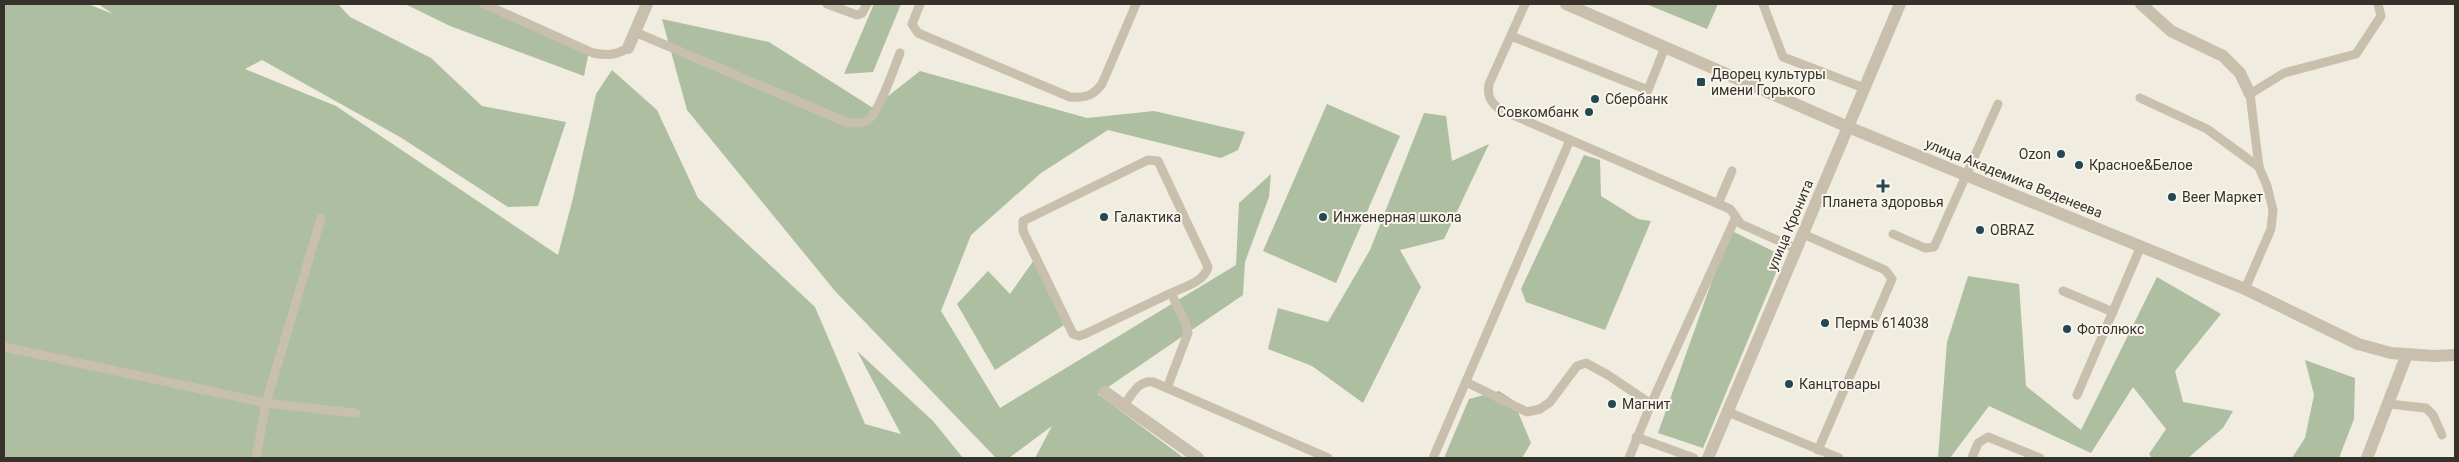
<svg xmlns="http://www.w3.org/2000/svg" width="2459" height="462" font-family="Roboto,sans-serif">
<rect width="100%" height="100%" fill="#f0ece0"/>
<g fill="#aebea1">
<path d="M 4,4 L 88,4 L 113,14 L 98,4 L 338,4 L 350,17 L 431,58 L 482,106 L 566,122 L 538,206 L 508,207 L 400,137 L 262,60 L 245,69 L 336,106 L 558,255 L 573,198 L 596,94 L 612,70 L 657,110 L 698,198 L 815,307 L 865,424 L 901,434 L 857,351 L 933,421 L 963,458 L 4,458 Z"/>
<path d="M 405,4 L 478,4 L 589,51 L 584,76 L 450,26 Z"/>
<path d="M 874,4 L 901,4 L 873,72 L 844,74 Z"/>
<path d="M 1646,4 L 1718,4 L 1707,29 Z"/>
<path d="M 662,19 L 769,42 L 873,108 L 920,71 L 1087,118 L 1154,111 L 1245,132 L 1238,150 L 1221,158 L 1108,130 L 1041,173 L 971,235 L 941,311 L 1000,408 L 1236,265 L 1239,203 L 1271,174 L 1269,197 L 1245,262 L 1243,295 L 1098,394 L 1184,458 L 1035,458 L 1052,426 L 1009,458 L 996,458 L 835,291 L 687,110 Z"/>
<path d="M 1327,104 L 1400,136 L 1336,283 L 1263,251 Z"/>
<path d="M 1424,113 L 1446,116 L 1452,161 L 1489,144 L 1444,239 L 1400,250 L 1421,287 L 1363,403 L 1312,366 L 1268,349 L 1278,308 L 1328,322 L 1370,250 Z"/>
<path d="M 1584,155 L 1600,160 L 1601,196 L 1638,219 L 1651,221 L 1605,330 L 1526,302 L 1521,289 Z"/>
<path d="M 1730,230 L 1783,256 L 1703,448 L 1658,433 Z"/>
<path d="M 1034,260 L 1064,325 L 995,370 L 957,304 L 988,271 L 1010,294 Z"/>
<path d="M 1968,276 L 2019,284 L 2026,386 L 2081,430 L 2157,277 L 2221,314 L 2175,371 L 2183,402 L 2233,411 L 2223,428 L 2188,458 L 2152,458 L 2149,454 L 2166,429 L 2133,387 L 2091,453 L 1989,406 L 1950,458 L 1938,458 L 1947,342 Z"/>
<path d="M 2305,360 L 2355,378 L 2354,419 L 2339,458 L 2292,458 L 2305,438 L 2314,395 Z"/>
<path d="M 1499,391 L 1513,400 L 1531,443 L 1522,458 L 1444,458 L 1469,399 Z"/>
</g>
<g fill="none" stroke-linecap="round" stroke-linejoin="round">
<g stroke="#c8bfad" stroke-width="9">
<path d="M 484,4 L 593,53 C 607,56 616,55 628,48"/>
<path d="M 827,4 L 857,15 L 862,13 L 867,4"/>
<path d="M 920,4 L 912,24 L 918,33 L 1070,97 C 1085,98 1093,96 1102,84 L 1136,4"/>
<path d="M 1525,4 L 1489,84 C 1487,96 1490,101 1499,109 L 1730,209 L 1736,217"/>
<path d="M 1763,4 L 1783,57 L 1864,88"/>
<path d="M 635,32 L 846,122 C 855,123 862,125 869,119 C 880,110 894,68 900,53"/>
<path d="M 1511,36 L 1648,90 L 1665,47"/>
<path d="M 2140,98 L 2207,129 L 2259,167"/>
<path d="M 1718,204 L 1732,171"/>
<path d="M 1803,234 L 1885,270 L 1892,279 L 1818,450"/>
<path d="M 1893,234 L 1925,248 L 1934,247 L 1998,104"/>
<path d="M 2245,289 L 2271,229 L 2273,210 L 2267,186 L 2259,167 L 2250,94 L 2284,73 L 2356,54 L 2381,16 L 2378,4"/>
<path d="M 2063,291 L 2113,312"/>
<path d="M 4,347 L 266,403 L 356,413"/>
<path d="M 1466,382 L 1527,412 L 1540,409 L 1550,402 L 1577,366 L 1586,363 L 1608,375 L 1651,404"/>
<path d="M 1167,388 L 1188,333 L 1185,322 L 1171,293 C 1184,287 1204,282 1208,267 L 1158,161 L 1148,160 L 1023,221 L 1023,231 L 1073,334 L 1079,336 L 1085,334 L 1171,293"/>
<path d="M 2077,395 L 2141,246"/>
<path d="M 2389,404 L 2426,408 L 2433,415 L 2442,435"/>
<path d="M 1124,405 C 1131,396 1139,379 1153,382 L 1328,458"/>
<path d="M 1728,412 L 1839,458"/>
<path d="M 1636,437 L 1694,458"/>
<path d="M 256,458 L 266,403 L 321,218"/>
<path d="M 1433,458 L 1570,140"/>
<path d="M 1629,458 L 1651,404 L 1736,217 L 1741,224 L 1797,249"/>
<path d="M 1972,458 L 1978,443 L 1988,437 L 2040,458"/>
</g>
<g stroke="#c8bfad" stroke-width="12">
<path d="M 2141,4 L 2171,31 L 2223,56 L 2240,73 L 2250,94"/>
<path d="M 628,48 L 647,4"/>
<path d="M 1105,392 L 1198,458"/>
<path d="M 1708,458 L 1900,4"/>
<path d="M 2367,458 L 2407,354"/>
</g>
<path stroke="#c8bfad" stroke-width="12" d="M 1566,4 L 1848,127 L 2245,289 L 2358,344 L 2391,353 L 2434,356 L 2455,355"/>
</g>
<g fill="#244754" stroke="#f8f5ec" stroke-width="2">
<rect x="1696" y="77" width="10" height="10" rx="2.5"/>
<circle cx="1595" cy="99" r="5"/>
<circle cx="1589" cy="112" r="5"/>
<circle cx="2061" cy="154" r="5"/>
<circle cx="2079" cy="165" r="5"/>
<path d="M1880.5 178.5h5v5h5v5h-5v5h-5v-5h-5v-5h5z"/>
<circle cx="2172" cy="197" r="5"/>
<circle cx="1104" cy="217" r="5"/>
<circle cx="1323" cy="217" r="5"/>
<circle cx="1980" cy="230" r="5"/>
<circle cx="1825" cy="323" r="5"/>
<circle cx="2067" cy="329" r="5"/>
<circle cx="1789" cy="384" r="5"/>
<circle cx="1612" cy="404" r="5"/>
</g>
<g text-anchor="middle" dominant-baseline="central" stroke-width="4" stroke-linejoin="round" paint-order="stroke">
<g font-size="14" fill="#37312b" stroke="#f8f5ec" text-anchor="start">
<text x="1711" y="74">Дворец культуры<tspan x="1711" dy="16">имени Горького</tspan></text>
<text x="1605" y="99">Сбербанк</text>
<text x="1579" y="112" text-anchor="end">Совкомбанк</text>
<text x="2051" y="154" text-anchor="end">Ozon</text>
<text x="2089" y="165">Красное&amp;Белое</text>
<text x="2182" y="197">Beer Маркет</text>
<text x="1883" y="202" text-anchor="middle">Планета здоровья</text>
<text x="1114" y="217">Галактика</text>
<text x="1333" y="217">Инженерная школа</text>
<text x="1990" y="230">OBRAZ</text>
<text x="1835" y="323">Пермь 614038</text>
<text x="2077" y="329">Фотолюкс</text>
<text x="1799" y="384">Канцтовары</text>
<text x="1622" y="404">Магнит</text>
</g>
<g font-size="14" fill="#37312b" stroke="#f8f5ec">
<text transform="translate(2014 178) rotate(22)">улица Академика Веденеева</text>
<text transform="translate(1790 225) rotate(-67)">улица Кронита</text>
</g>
</g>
<rect width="2459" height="462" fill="none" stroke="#37312b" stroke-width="10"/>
</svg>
